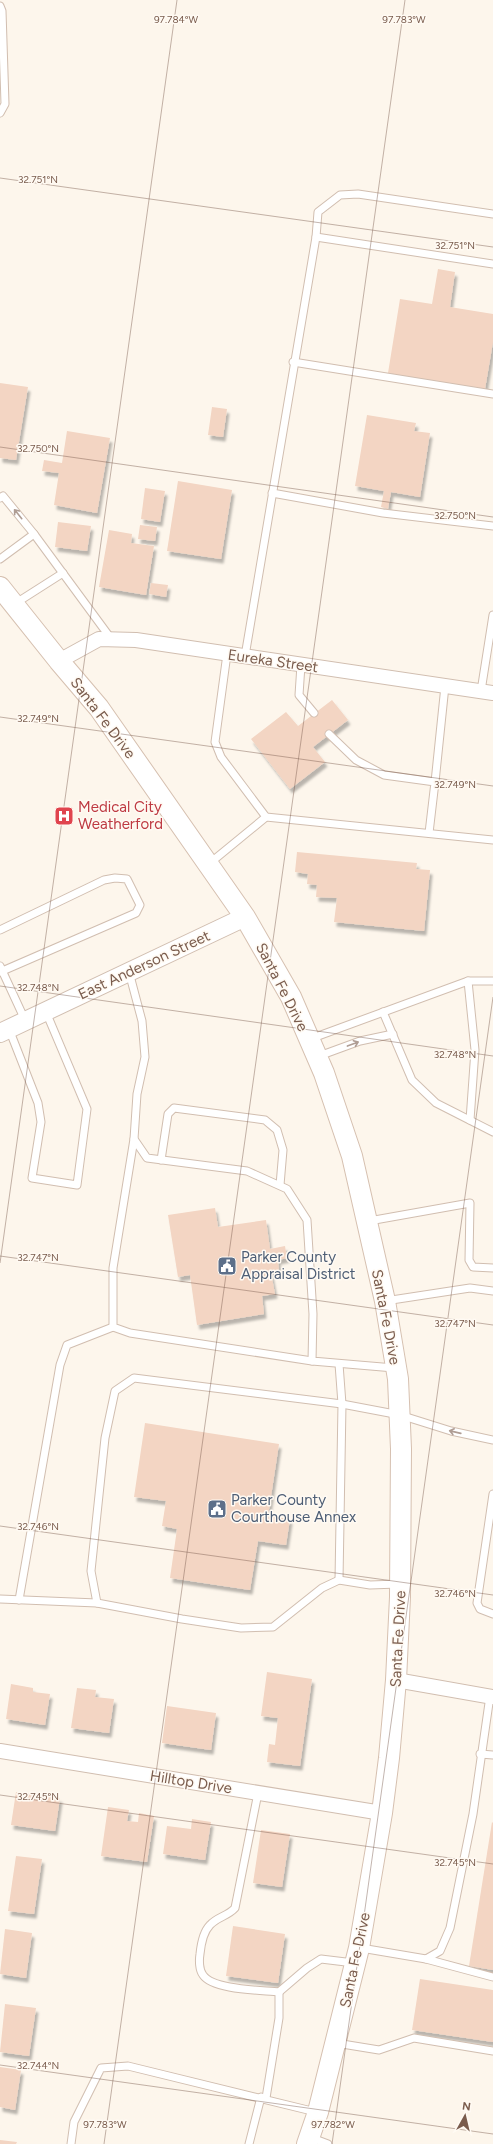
<svg xmlns="http://www.w3.org/2000/svg" width="493" height="2144" font-family="Figtree,sans-serif">
<defs>
<filter id="shadow"><feDropShadow dx="2.5" dy="4.5" stdDeviation="1" flood-color="#0004"/></filter>
</defs>
<rect width="100%" height="100%" fill="#fdf6ec"/>
<g fill="#f3d5c3" filter="url(#shadow)">
<path d="M 438,269 L 455,272 L 450,307 L 493,314 L 493,342 L 485,389 L 388,373 L 400,299 L 432,304 Z"/>
<path d="M 0,383 L 28,387 L 16,460 L 0,458 Z"/>
<path d="M 212,407 L 227,409 L 223,437 L 208,435 Z"/>
<path d="M 367,415 L 416,423 L 414,431 L 430,433 L 420,497 L 391,492 L 388,509 L 381,507 L 384,491 L 355,486 Z"/>
<path d="M 67,431 L 110,438 L 97,513 L 54,505 L 59,473 L 42,471 L 44,460 L 62,463 Z"/>
<path d="M 178,481 L 232,490 L 221,559 L 167,551 Z"/>
<path d="M 145,488 L 165,491 L 160,522 L 141,519 Z"/>
<path d="M 58,522 L 91,526 L 87,551 L 55,547 Z"/>
<path d="M 140,525 L 157,527 L 155,541 L 138,539 Z"/>
<path d="M 109,530 L 132,534 L 131,543 L 154,546 L 146,595 L 99,587 Z"/>
<path d="M 151,583 L 168,585 L 166,597 L 149,594 Z"/>
<path d="M 332,700 L 348,720 L 313,747 L 325,762 L 290,789 L 251,739 L 286,712 L 298,726 Z"/>
<path d="M 297,852 L 417,863 L 416,869 L 430,870 L 424,931 L 334,922 L 337,898 L 316,897 L 317,885 L 307,884 L 308,874 L 295,872 Z"/>
<path d="M 215,1208 L 218,1227 L 266,1220 L 270,1249 L 285,1246 L 287,1258 L 278,1260 L 279,1271 L 271,1273 L 275,1294 L 262,1296 L 264,1314 L 197,1325 L 190,1275 L 178,1277 L 168,1215 Z"/>
<path d="M 145,1423 L 279,1444 L 268,1516 L 290,1519 L 286,1545 L 258,1541 L 250,1590 L 170,1578 L 177,1529 L 162,1526 L 166,1501 L 134,1497 Z"/>
<path d="M 267,1672 L 312,1679 L 300,1766 L 267,1762 L 269,1744 L 275,1745 L 278,1718 L 261,1716 Z"/>
<path d="M 11,1684 L 33,1688 L 33,1692 L 50,1694 L 45,1725 L 6,1719 Z"/>
<path d="M 77,1688 L 96,1690 L 95,1697 L 114,1699 L 109,1733 L 71,1728 Z"/>
<path d="M 167,1706 L 216,1713 L 211,1750 L 162,1743 Z"/>
<path d="M 16,1792 L 60,1798 L 55,1831 L 11,1825 Z"/>
<path d="M 108,1807 L 129,1810 L 127,1821 L 138,1822 L 139,1813 L 154,1816 L 147,1862 L 101,1856 Z"/>
<path d="M 192,1819 L 211,1822 L 205,1860 L 163,1854 L 167,1826 L 191,1829 Z"/>
<path d="M 492,1822 L 493,1823 L 493,1970 L 469,1966 Z"/>
<path d="M 261,1830 L 290,1834 L 282,1887 L 253,1883 Z"/>
<path d="M 16,1856 L 42,1859 L 34,1914 L 8,1911 Z"/>
<path d="M 233,1926 L 285,1934 L 278,1983 L 226,1976 Z"/>
<path d="M 5,1929 L 32,1933 L 26,1978 L 0,1974 Z"/>
<path d="M 420,1979 L 493,1990 L 493,2042 L 412,2030 Z"/>
<path d="M 5,2004 L 36,2008 L 29,2056 L 0,2052 Z"/>
<path d="M 0,2067 L 21,2070 L 15,2110 L 0,2107 Z"/>
<path d="M 0,2140 L 17,2142 L 16,2144 L 0,2144 Z"/>
</g>
<g fill="none" stroke-linecap="round" stroke-linejoin="round">
<defs>
<g id="service">
<path d="M 0,6 L 2,11 L 5,104 L 0,113"/>
<path d="M 316,237 L 493,264"/>
<path d="M 293,362 L 493,394"/>
<path d="M 272,493 L 383,513 L 493,526"/>
<path d="M 0,498 L 3,496 L 34,534 L 0,559"/>
<path d="M 34,534 L 112,640"/>
<path d="M 16,603 L 63,573"/>
<path d="M 227,654 L 215,742 L 221,757 L 266,817 L 493,840"/>
<path d="M 245,656 L 316,237 L 318,212 L 340,195 L 358,194 L 493,214"/>
<path d="M 301,665 L 299,695 L 314,713"/>
<path d="M 481,691 L 493,615"/>
<path d="M 329,734 L 356,760 L 384,775 L 435,782 L 429,833"/>
<path d="M 435,782 L 445,686"/>
<path d="M 210,863 L 266,817"/>
<path d="M 0,930 L 104,880 L 115,878 L 127,879 L 140,905 L 136,913 L 0,972"/>
<path d="M 0,966 L 25,1020"/>
<path d="M 129,972 L 142,1021 L 145,1057 L 137,1094 L 134,1139 L 147,1158 L 247,1171 L 287,1189 L 307,1220 L 313,1314 L 312,1361 L 394,1368"/>
<path d="M 468,981 L 475,1050 L 470,1120"/>
<path d="M 383,1012 L 412,1080 L 436,1103 L 493,1132"/>
<path d="M 9,1029 L 38,1103 L 41,1122 L 32,1178 L 77,1185 L 87,1109 L 46,1012"/>
<path d="M 310,1039 L 468,981 L 493,981"/>
<path d="M 319,1056 L 360,1041 L 393,1034"/>
<path d="M 134,1139 L 113,1268 L 113,1327 L 130,1333 L 312,1361"/>
<path d="M 161,1160 L 168,1114 L 174,1108 L 265,1120 L 277,1130 L 283,1150 L 280,1185"/>
<path d="M 369,1221 L 470,1203 L 469,1260 L 473,1267 L 493,1268"/>
<path d="M 385,1301 L 470,1288 L 493,1291"/>
<path d="M 493,1494 L 477,1603 L 480,1609 L 493,1614"/>
<path d="M 339,1580 L 342,1404 L 339,1364"/>
<path d="M 398,1584 L 370,1585 L 339,1580 L 322,1588 L 273,1627 L 241,1628 L 182,1619 L 97,1603 L 91,1571 L 105,1438 L 115,1391 L 134,1378 L 342,1404 L 400,1415 L 451,1431 L 493,1440"/>
<path d="M 0,1599 L 97,1603"/>
<path d="M 19,1600 L 60,1365 L 67,1345 L 113,1327"/>
<path d="M 480,1754 L 493,1755"/>
<path d="M 258,1793 L 235,1908 C 228,1916 217,1917 210,1925 C 203,1932 201,1944 200,1954 C 199,1960 199,1970 203,1975 C 213,1990 261,1990 279,1992 L 307,1968 L 321,1959 L 354,1963"/>
<path d="M 361,1948 L 426,1959 L 440,1951 L 450,1928 L 473,1814 L 490,1696"/>
<path d="M 426,1959 L 493,1977"/>
<path d="M 336,2043 L 379,2050 L 414,2038 L 493,2051"/>
<path d="M 266,2098 L 279,2018 L 279,1992"/>
<path d="M 312,2138 L 328,2144"/>
<path d="M 71,2144 L 74,2122 L 101,2068 L 128,2066 L 316,2112"/>
<path d="M 249,2144 L 261,2097"/>
</g>
<g id="minor">
<path d="M 59,661 L 99,639 L 136,640 L 493,693"/>
<path d="M 396,1680 L 493,1697"/>
<path d="M 0,1751 L 382,1813"/>
</g>
<path id="tertiary" d="M 0,1033 L 245,917"/>
<path id="secondary" d="M 0,587 L 59,661 L 99,708 L 245,917 L 291,997 L 324,1073 L 352,1156 L 385,1301 L 398,1379 L 401,1449 L 400,1597 L 396,1680 L 389,1758 L 382,1813 L 359,1948 L 318,2112 L 307,2144"/>
</defs>
<use href="#service" stroke="#d1beb0" stroke-width="9"/>
<use href="#minor" stroke="#d1beb0" stroke-width="16"/>
<use href="#tertiary" stroke="#d1beb0" stroke-width="20"/>
<use href="#secondary" stroke="#d6c0b0" stroke-width="22"/>
<use href="#service" stroke="#fff" stroke-width="7"/>
<use href="#minor" stroke="#fff" stroke-width="14"/>
<use href="#tertiary" stroke="#fff" stroke-width="18"/>
<use href="#secondary" stroke="#fff" stroke-width="20"/>
</g>
<defs><path id="oneway-shaft" d="M-6 0H5M1.5-3L5.5 0L1.5 3" fill="none" stroke-width="1.6" stroke-linecap="round" stroke-linejoin="round"/></defs>
<g stroke="#af9d94">
<use href="#oneway-shaft" transform="translate(18 514) rotate(-129)"/>
<use href="#oneway-shaft" transform="translate(353 1044) rotate(-20)"/>
<use href="#oneway-shaft" transform="translate(455 1432) rotate(-167)"/>
</g>
<path fill="none" stroke="#7a5c4d" stroke-width="1" stroke-opacity="0.45" d="M 0,178 L 493,247M 0,447 L 493,517M 0,717 L 493,786M 0,986 L 493,1056M 0,1256 L 493,1325M 0,1263 L 177,0M 0,1526 L 493,1595M 0,1795 L 493,1864M 0,2065 L 493,2134M 104,2144 L 405,0M 332,2144 L 493,997"/>
<defs>
<symbol id="hospital-square" viewBox="-11 -11 22 22"><rect x="-9" y="-9" width="18" height="18" rx="4" fill="#e0444e" stroke="#fffaf3"/><path d="M-5-5h3v3.5h4V-5h3V5h-3V1.5h-4V5h-3Z" fill="#fff"/></symbol>
<symbol id="civic-square" viewBox="-11 -11 22 22"><rect x="-9" y="-9" width="18" height="18" rx="4" fill="#5c6f8a" stroke="#fffaf3"/><path d="M-.6-6.5H3V-4.5H.6V-3L4-1V1h2V6H-6V1h2V-1L-.6-3ZM-1.2 2.5V6h2.4V2.5Z" fill="#fff"/></symbol>
</defs>
<g fill-rule="evenodd">
<use href="#hospital-square" x="53" y="805" width="22" height="22"/>
<use href="#civic-square" x="216" y="1255" width="22" height="22"/>
<use href="#civic-square" x="206" y="1498" width="22" height="22"/>
</g>
<g text-anchor="middle" dominant-baseline="central" stroke-width="3" stroke-linejoin="round" paint-order="stroke">
<g font-size="15" fill="#7a5c4d" stroke="#fffaf3">
<text transform="translate(273 661) rotate(8)">Eureka Street</text>
<text transform="translate(103 718) rotate(53)">Santa Fe Drive</text>
<text transform="translate(144 965) rotate(-25)">East Anderson Street</text>
<text transform="translate(282 987) rotate(63)">Santa Fe Drive</text>
<text transform="translate(386 1317) rotate(79)">Santa Fe Drive</text>
<text transform="translate(398 1639) rotate(-87)">Santa Fe Drive</text>
<text transform="translate(191 1782) rotate(9)">Hilltop Drive</text>
<text transform="translate(355 1960) rotate(-78)">Santa Fe Drive</text>
</g>
<g font-size="15" fill="#be3a42" stroke="#fffaf3" text-anchor="start">
<text x="78" y="807">Medical City<tspan x="78" dy="17">Weatherford</tspan></text>
</g>
<g font-size="15" fill="#4e5e75" stroke="#fffaf3" text-anchor="start">
<text x="241" y="1257">Parker County<tspan x="241" dy="17">Appraisal District</tspan></text>
<text x="231" y="1500">Parker County<tspan x="231" dy="17">Courthouse Annex</tspan></text>
</g>
</g>
<g font-size="10" text-anchor="middle" fill="#7a5c4d" stroke="#fffaf3" stroke-width="3" stroke-linejoin="round" paint-order="stroke">
<text x="176" y="23">97.784°W</text>
<text x="404" y="23">97.783°W</text>
<text x="38" y="183">32.751°N</text>
<text x="455" y="249">32.751°N</text>
<text x="38" y="452">32.750°N</text>
<text x="455" y="519">32.750°N</text>
<text x="38" y="722">32.749°N</text>
<text x="455" y="788">32.749°N</text>
<text x="38" y="991">32.748°N</text>
<text x="455" y="1058">32.748°N</text>
<text x="38" y="1261">32.747°N</text>
<text x="455" y="1327">32.747°N</text>
<text x="38" y="1530">32.746°N</text>
<text x="455" y="1597">32.746°N</text>
<text x="38" y="1800">32.745°N</text>
<text x="455" y="1866">32.745°N</text>
<text x="38" y="2069">32.744°N</text>
<text x="105" y="2128">97.783°W</text>
<text x="333" y="2128">97.782°W</text>
</g>
<g transform="translate(465 2116) rotate(8)" stroke="#fffaf3" stroke-width="3" paint-order="stroke">
<path d="M0-3L7 15L0 10L-7 15Z" fill="#7a5c4d"/>
<text y="-6" font-size="11" font-weight="bold" text-anchor="middle" fill="#7a5c4d">N</text>
</g>
</svg>
